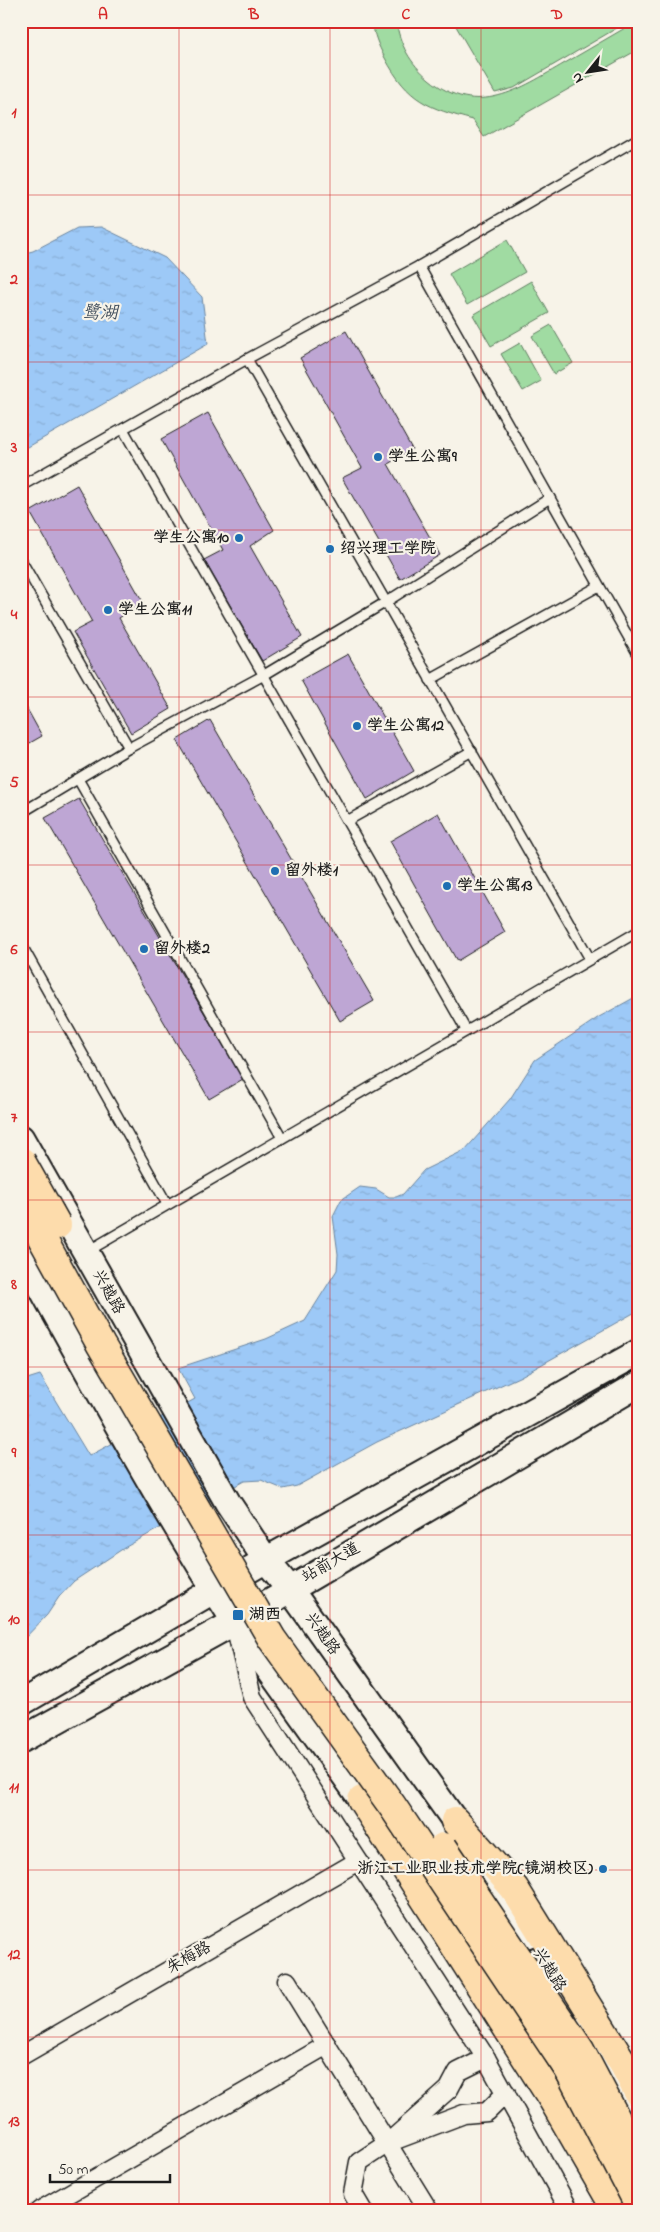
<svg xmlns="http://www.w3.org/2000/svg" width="660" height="2232" font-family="'Indie Flower','LXGW WenKai TC',sans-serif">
<defs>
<pattern id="water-ripples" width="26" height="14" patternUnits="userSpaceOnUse" patternTransform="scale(1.25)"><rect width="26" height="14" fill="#9dc9f7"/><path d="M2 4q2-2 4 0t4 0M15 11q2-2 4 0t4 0" fill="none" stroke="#87acd3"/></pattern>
</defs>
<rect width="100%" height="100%" fill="#f7f3e8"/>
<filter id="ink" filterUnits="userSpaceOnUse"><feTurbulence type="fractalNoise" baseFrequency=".02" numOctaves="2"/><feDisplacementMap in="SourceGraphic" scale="10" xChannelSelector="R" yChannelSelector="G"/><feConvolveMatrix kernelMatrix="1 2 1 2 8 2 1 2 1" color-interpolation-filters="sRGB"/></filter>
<g filter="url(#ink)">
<g fill="#a0dba2" stroke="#5e7c5f">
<path d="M 372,21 L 396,21 C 400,45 410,63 429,79 C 477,119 520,89 565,63 C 589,49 613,35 637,21 L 639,49 L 484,137 L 473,120 C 428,108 408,101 385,58 C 378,45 374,35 372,21 Z"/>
<path d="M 453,21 L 629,21 L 514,88 L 495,93 Z"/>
<path d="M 507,240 L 525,272 L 467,305 L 449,274 Z"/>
<path d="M 531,281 L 549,313 L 491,346 L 473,315 Z"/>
<path d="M 551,325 L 573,363 L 554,374 L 532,336 Z"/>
<path d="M 520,343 L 541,381 L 523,391 L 501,354 Z"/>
</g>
<g fill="url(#water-ripples)" stroke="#69849f">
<path d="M 101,227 L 165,258 L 202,297 L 208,344 L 21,451 L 21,254 L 33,251 L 77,228 Z"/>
<path d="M 639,995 L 639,1310 L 521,1376 L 377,1442 L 297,1486 L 283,1489 L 261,1480 L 244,1481 L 124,1548 L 74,1581 L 59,1597 L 47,1615 L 21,1642 L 21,1430 C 27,1422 21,1393 21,1381 L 40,1375 L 89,1456 L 195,1399 L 178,1368 L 266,1339 L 305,1321 L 337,1270 L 338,1254 L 333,1216 L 341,1200 L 360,1187 L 376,1189 L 389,1197 L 396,1197 L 403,1194 L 424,1170 L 465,1150 L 510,1099 L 535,1060 L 599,1017 Z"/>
</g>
<g fill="#bea6d4" stroke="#1c1c1c">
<path d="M 346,331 L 412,449 L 388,464 L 440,555 L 400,579 L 342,478 L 362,468 L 300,358 Z"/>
<path d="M 208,413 L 274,530 L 250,546 L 302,637 L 262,661 L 204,560 L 223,550 L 161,439 Z"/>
<path d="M 77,485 L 143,602 L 119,618 L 171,709 L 131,733 L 73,632 L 92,622 L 30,512 Z"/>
<path d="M 348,654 L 414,771 L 367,799 L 301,680 Z"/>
<path d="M 21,698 L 42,736 L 21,748 Z"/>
<path d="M 210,720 L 374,1001 L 340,1021 L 177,740 Z"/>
<path d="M 79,799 L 243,1079 L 209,1099 L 45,818 Z"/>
<path d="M 438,813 L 505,932 L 457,961 L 390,841 Z"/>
</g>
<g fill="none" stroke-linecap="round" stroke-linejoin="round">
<defs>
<g id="service">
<path d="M 419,266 L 639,656"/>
<path d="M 247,359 L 386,602 L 550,498"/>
<path d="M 123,429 L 466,1030"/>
<path d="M 21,486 L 247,359 L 419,266 L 639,138"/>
<path d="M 21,560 L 129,748 L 264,675 L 386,602 L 590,959"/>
<path d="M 430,680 L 599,586"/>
<path d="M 78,779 L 282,1138"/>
<path d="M 21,813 L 129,748"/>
<path d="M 347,821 L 472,751"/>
<path d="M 21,944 L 167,1204"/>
<path d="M 88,1251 L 639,931"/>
</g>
<g id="minor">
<path d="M 236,1629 L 252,1697 L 486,2058 L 570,2211"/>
<path d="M 287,1981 L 429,2211"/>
<path d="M 21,2056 L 358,1861"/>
<path d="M 398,2139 L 464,2114 L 487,2112 L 506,2093"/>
<path d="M 39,2211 L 327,2045"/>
<path d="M 363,2211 L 353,2194 L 359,2162 L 388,2143 L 449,2089 L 458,2072 L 486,2058"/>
</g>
<g id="secondary">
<path d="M 21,1138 L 228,1503 L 266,1560 L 289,1588 L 455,1821 L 527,1935"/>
<path d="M 21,1251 C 90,1376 158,1501 235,1622 L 374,1817"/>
<path d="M 21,1703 L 266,1560 L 639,1352"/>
<path d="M 21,1740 L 235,1622 L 639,1384"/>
<path d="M 586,2028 L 639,2122"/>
</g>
<g id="trunk">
<path d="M 362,1800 L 553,2100 L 617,2211"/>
<path d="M 455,1821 L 514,1888 L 624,2065 L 639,2094"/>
</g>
</defs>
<use href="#service" stroke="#1c1c1c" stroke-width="12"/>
<use href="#minor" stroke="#1c1c1c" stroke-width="21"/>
<use href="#secondary" stroke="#1c1c1c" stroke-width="29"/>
<use href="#trunk" stroke="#1c1c1c" stroke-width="31"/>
<use href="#service" stroke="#f7f3e8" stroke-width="9"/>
<use href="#minor" stroke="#f7f3e8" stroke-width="18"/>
<use href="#secondary" stroke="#f7f3e8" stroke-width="25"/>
<use href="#trunk" stroke="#fddcac" stroke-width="28"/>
<defs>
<g id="trunk-bridge">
<path d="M 21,1161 L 57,1225"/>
<path d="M 21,1200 L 101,1345 L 272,1639 L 393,1807 L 569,2070 L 639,2205"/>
<path d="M 443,1847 L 580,2050 L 639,2162"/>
</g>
</defs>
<use href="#trunk-bridge" stroke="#1c1c1c" stroke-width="31" stroke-linecap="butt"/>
<use href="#trunk-bridge" stroke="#fddcac" stroke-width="28"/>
</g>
</g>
<path fill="none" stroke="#d62828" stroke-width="1" stroke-opacity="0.55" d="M 179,21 L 179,2211M 330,21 L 330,2211M 481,21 L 481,2211M 21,195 L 639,195M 21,362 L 639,362M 21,530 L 639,530M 21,697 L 639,697M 21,865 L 639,865M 21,1032 L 639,1032M 21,1200 L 639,1200M 21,1367 L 639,1367M 21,1535 L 639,1535M 21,1702 L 639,1702M 21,1870 L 639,1870M 21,2037 L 639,2037"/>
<g fill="#1f6fb2" stroke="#f7f3e8" stroke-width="2">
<circle cx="378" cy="457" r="5"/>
<circle cx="239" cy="538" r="5"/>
<circle cx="330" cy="549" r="5"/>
<circle cx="108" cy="610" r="5"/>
<circle cx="357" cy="726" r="5"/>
<circle cx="275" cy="871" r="5"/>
<circle cx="447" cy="886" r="5"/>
<circle cx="144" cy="949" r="5"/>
<rect x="232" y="1609" width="12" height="12" rx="2.5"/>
<circle cx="603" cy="1869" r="5"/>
</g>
<g text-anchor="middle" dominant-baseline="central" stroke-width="4.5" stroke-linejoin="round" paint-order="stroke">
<g font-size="16" font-weight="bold" fill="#1c1c1c" stroke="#f7f3e8" text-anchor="start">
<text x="388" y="457">学生公寓9</text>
<text x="229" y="538" text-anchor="end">学生公寓10</text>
<text x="340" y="549">绍兴理工学院</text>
<text x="118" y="610">学生公寓11</text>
<text x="367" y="726">学生公寓12</text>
<text x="285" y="871">留外楼1</text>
<text x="457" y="886">学生公寓13</text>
<text x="154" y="949">留外楼2</text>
<text x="249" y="1615">湖西</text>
<text x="593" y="1869" text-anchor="end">浙江工业职业技术学院(镜湖校区)</text>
</g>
<g font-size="16" fill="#1c1c1c" stroke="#f7f3e8">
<text transform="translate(108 1292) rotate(61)">兴越路</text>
<text transform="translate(331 1563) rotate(-30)">站前大道</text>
<text transform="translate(322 1634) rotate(55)">兴越路</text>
<text transform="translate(189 1958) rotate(-30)">朱梅路</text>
<text transform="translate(549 1970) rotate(58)">兴越路</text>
</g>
<g font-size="18" font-style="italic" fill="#43505e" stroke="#f7f3e8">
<text x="100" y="314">鹭湖</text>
</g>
</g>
<rect width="660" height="2232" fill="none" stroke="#f7f3e8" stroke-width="55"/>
<g transform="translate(588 72) rotate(240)" stroke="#f7f3e8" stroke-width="4" paint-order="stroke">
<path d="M0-4L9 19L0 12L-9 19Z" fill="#1c1c1c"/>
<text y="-8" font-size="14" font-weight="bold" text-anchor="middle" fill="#1c1c1c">N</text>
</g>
<path d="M50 2174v8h120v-8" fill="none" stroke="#1c1c1c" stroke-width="2.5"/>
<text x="58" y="2174" font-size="15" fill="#1c1c1c" stroke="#f7f3e8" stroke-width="4" paint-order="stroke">50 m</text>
<rect x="28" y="28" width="604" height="2176" fill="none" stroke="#d62828" stroke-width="2"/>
<g font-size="16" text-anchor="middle" font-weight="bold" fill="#d62828">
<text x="103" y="19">A</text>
<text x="254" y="19">B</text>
<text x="406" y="19">C</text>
<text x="557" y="19">D</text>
<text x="14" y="117">1</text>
<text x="14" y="284">2</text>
<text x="14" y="452">3</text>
<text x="14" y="619">4</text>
<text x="14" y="787">5</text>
<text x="14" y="954">6</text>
<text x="14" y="1122">7</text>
<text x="14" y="1289">8</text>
<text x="14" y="1457">9</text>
<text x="14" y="1624">10</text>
<text x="14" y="1792">11</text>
<text x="14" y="1959">12</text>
<text x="14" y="2126">13</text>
</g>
</svg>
